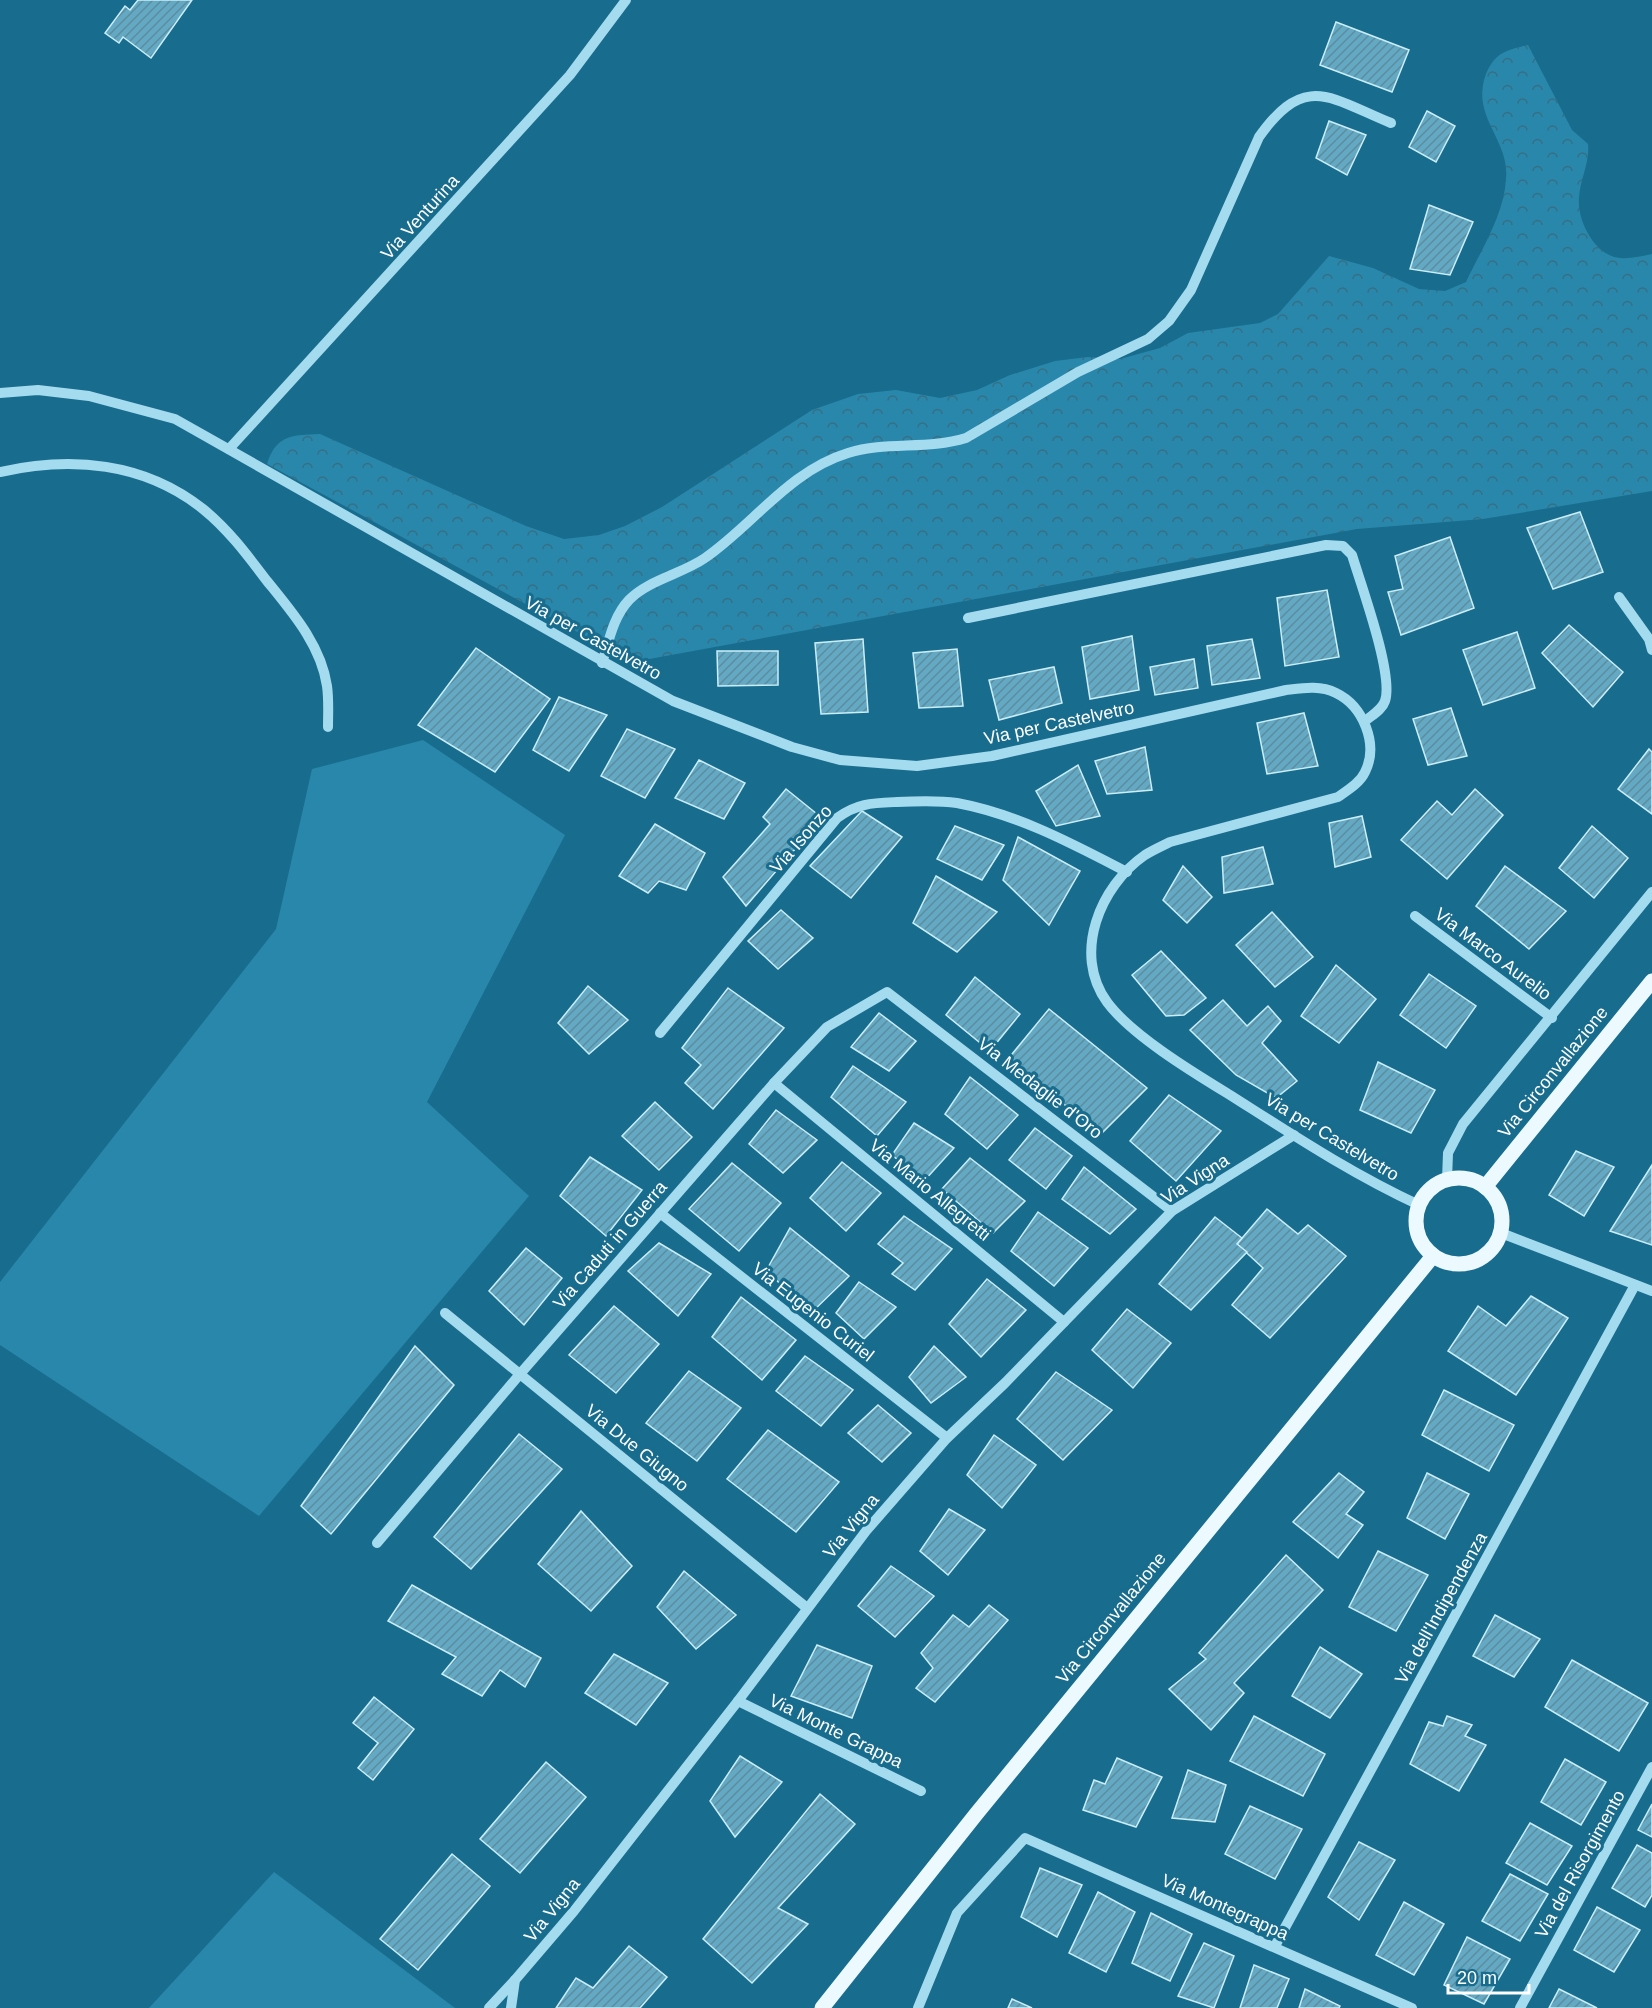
<svg xmlns="http://www.w3.org/2000/svg" width="1652" height="2008" font-family="Helvetica,sans-serif">
<defs>
<pattern id="forest-crowns" width="20" height="18" patternUnits="userSpaceOnUse" patternTransform="scale(1.5)"><rect width="20" height="18" fill="#2887aa"/><path d="M2 6a3 3 0 1 1 6 0M12 15a3 3 0 1 1 6 0" fill="none" stroke="#366f84"/></pattern>
<pattern id="building-hatch" width="6" height="6" patternUnits="userSpaceOnUse" patternTransform="scale(1.5)"><rect width="6" height="6" fill="#63a9c3"/><path d="M-1 1l2-2M0 6l6-6M5 7l2-2" fill="none" stroke="#5c8d9f"/></pattern>
</defs>
<rect width="100%" height="100%" fill="#186c8d"/>
<path fill="url(#forest-crowns)" d="M 1528,45 L 1572,130 L 1588,144 C 1590,163 1580,179 1579,198 C 1577,221 1595,256 1620,258 C 1630,259 1642,256 1652,254 L 1652,491 L 1483,519 L 1357,529 L 633,662 L 267,464 C 276,435 292,435 320,434 L 526,526 L 564,539 L 599,535 L 625,526 L 662,507 L 812,410 L 858,394 L 896,390 L 940,398 L 977,390 L 1010,375 L 1055,361 L 1088,357 L 1120,359 L 1160,348 L 1188,333 L 1260,323 L 1278,314 L 1329,256 L 1373,268 L 1419,289 L 1445,291 L 1466,282 C 1481,250 1504,215 1506,179 C 1510,139 1470,117 1486,74 C 1495,52 1507,50 1528,45 Z"/>
<g fill="#2887aa">
<path d="M 423,740 L 565,835 L 427,1102 L 529,1196 L 259,1516 L 0,1345 L 0,1282 L 276,929 L 312,769 Z"/>
<path d="M 274,1872 L 455,2008 L 149,2008 Z"/>
</g>
<g fill="url(#building-hatch)" stroke="#caeefa" stroke-width="1.5">
<path d="M 138,0 L 192,0 L 151,58 L 123,37 L 119,43 L 105,33 L 125,6 L 130,10 Z"/>
<path d="M 1336,22 L 1409,50 L 1392,92 L 1320,65 Z"/>
<path d="M 1427,111 L 1455,126 L 1436,162 L 1409,147 Z"/>
<path d="M 1329,121 L 1366,135 L 1347,175 L 1316,158 Z"/>
<path d="M 1429,205 L 1473,222 L 1450,275 L 1410,269 Z"/>
<path d="M 1580,512 L 1603,572 L 1553,589 L 1527,528 Z"/>
<path d="M 1450,537 L 1474,608 L 1401,635 L 1388,592 L 1403,589 L 1395,556 Z"/>
<path d="M 1327,590 L 1339,657 L 1285,666 L 1277,598 Z"/>
<path d="M 1569,625 L 1623,672 L 1593,707 L 1542,653 Z"/>
<path d="M 1517,632 L 1535,688 L 1483,705 L 1463,650 Z"/>
<path d="M 1132,636 L 1139,690 L 1090,699 L 1082,647 Z"/>
<path d="M 863,639 L 868,712 L 821,714 L 815,643 Z"/>
<path d="M 1252,639 L 1260,678 L 1212,685 L 1207,646 Z"/>
<path d="M 476,648 L 550,699 L 495,772 L 418,725 Z"/>
<path d="M 957,649 L 963,706 L 919,708 L 913,653 Z"/>
<path d="M 717,651 L 778,651 L 778,685 L 718,686 Z"/>
<path d="M 1194,659 L 1198,688 L 1155,695 L 1150,667 Z"/>
<path d="M 1054,667 L 1062,703 L 999,720 L 989,680 Z"/>
<path d="M 559,697 L 607,715 L 569,771 L 533,750 Z"/>
<path d="M 1451,708 L 1467,756 L 1428,765 L 1413,719 Z"/>
<path d="M 1304,713 L 1318,766 L 1267,774 L 1257,723 Z"/>
<path d="M 627,729 L 675,749 L 645,798 L 601,776 Z"/>
<path d="M 1145,747 L 1152,790 L 1107,794 L 1095,761 Z"/>
<path d="M 1649,749 L 1652,752 L 1652,814 L 1618,789 Z"/>
<path d="M 699,760 L 745,783 L 724,819 L 675,798 Z"/>
<path d="M 1078,765 L 1100,816 L 1056,826 L 1036,791 Z"/>
<path d="M 786,789 L 822,818 L 746,906 L 723,877 L 770,824 L 763,817 Z"/>
<path d="M 1475,789 L 1503,815 L 1447,879 L 1401,840 L 1437,801 L 1452,815 Z"/>
<path d="M 862,811 L 902,837 L 851,898 L 810,866 Z"/>
<path d="M 1362,816 L 1371,857 L 1335,867 L 1329,823 Z"/>
<path d="M 655,824 L 705,853 L 686,890 L 659,881 L 648,893 L 619,876 Z"/>
<path d="M 955,826 L 1004,845 L 982,880 L 937,859 Z"/>
<path d="M 1592,826 L 1628,858 L 1594,898 L 1559,868 Z"/>
<path d="M 1018,837 L 1080,871 L 1049,925 L 1003,880 Z"/>
<path d="M 1263,847 L 1273,884 L 1224,893 L 1222,857 Z"/>
<path d="M 1183,866 L 1212,897 L 1187,923 L 1163,900 Z"/>
<path d="M 1505,866 L 1566,911 L 1529,949 L 1476,906 Z"/>
<path d="M 936,876 L 997,912 L 957,952 L 913,923 Z"/>
<path d="M 781,910 L 813,938 L 778,969 L 748,941 Z"/>
<path d="M 1272,912 L 1313,957 L 1275,987 L 1236,945 Z"/>
<path d="M 1161,951 L 1206,998 L 1184,1015 L 1166,1016 L 1132,975 Z"/>
<path d="M 1336,965 L 1376,999 L 1339,1043 L 1301,1016 Z"/>
<path d="M 1429,974 L 1476,1006 L 1446,1048 L 1400,1015 Z"/>
<path d="M 975,977 L 1020,1014 L 990,1051 L 946,1015 Z"/>
<path d="M 588,986 L 628,1020 L 589,1054 L 558,1023 Z"/>
<path d="M 728,988 L 784,1028 L 713,1109 L 685,1083 L 701,1065 L 682,1048 Z"/>
<path d="M 1223,1000 L 1247,1026 L 1268,1006 L 1281,1021 L 1262,1043 L 1297,1081 L 1276,1098 L 1236,1075 L 1190,1030 Z"/>
<path d="M 1049,1009 L 1147,1088 L 1101,1134 L 1008,1059 Z"/>
<path d="M 879,1013 L 916,1041 L 889,1071 L 851,1047 Z"/>
<path d="M 1378,1062 L 1435,1090 L 1411,1133 L 1360,1110 Z"/>
<path d="M 853,1066 L 906,1102 L 877,1136 L 831,1097 Z"/>
<path d="M 970,1077 L 1018,1115 L 987,1149 L 945,1114 Z"/>
<path d="M 1169,1095 L 1221,1131 L 1176,1181 L 1130,1141 Z"/>
<path d="M 655,1102 L 692,1137 L 659,1170 L 622,1136 Z"/>
<path d="M 776,1110 L 817,1140 L 783,1173 L 749,1144 Z"/>
<path d="M 914,1123 L 954,1148 L 924,1181 L 892,1155 Z"/>
<path d="M 1035,1128 L 1072,1156 L 1046,1189 L 1009,1160 Z"/>
<path d="M 1576,1151 L 1614,1167 L 1584,1216 L 1549,1195 Z"/>
<path d="M 590,1157 L 642,1190 L 606,1236 L 560,1196 Z"/>
<path d="M 970,1158 L 1025,1201 L 993,1233 L 942,1189 Z"/>
<path d="M 842,1162 L 881,1193 L 846,1231 L 810,1198 Z"/>
<path d="M 732,1163 L 781,1203 L 739,1251 L 689,1209 Z"/>
<path d="M 1652,1165 L 1652,1245 L 1610,1231 Z"/>
<path d="M 1084,1167 L 1136,1209 L 1110,1234 L 1062,1199 Z"/>
<path d="M 1267,1209 L 1298,1234 L 1308,1225 L 1346,1256 L 1270,1338 L 1232,1305 L 1263,1268 L 1237,1244 Z"/>
<path d="M 1038,1212 L 1088,1248 L 1054,1286 L 1011,1251 Z"/>
<path d="M 904,1216 L 952,1249 L 915,1290 L 892,1274 L 903,1263 L 878,1244 Z"/>
<path d="M 1215,1217 L 1242,1238 L 1237,1244 L 1247,1252 L 1191,1310 L 1159,1284 Z"/>
<path d="M 790,1228 L 849,1276 L 812,1312 L 766,1271 Z"/>
<path d="M 659,1243 L 711,1274 L 678,1316 L 628,1271 Z"/>
<path d="M 526,1248 L 562,1278 L 524,1325 L 489,1291 Z"/>
<path d="M 987,1279 L 1026,1310 L 981,1357 L 949,1324 Z"/>
<path d="M 859,1282 L 896,1307 L 864,1339 L 836,1313 Z"/>
<path d="M 1531,1296 L 1568,1318 L 1516,1395 L 1448,1351 L 1478,1306 L 1506,1326 Z"/>
<path d="M 741,1297 L 796,1340 L 762,1380 L 712,1337 Z"/>
<path d="M 614,1306 L 659,1344 L 616,1393 L 569,1355 Z"/>
<path d="M 1127,1309 L 1171,1343 L 1133,1388 L 1092,1350 Z"/>
<path d="M 415,1346 L 454,1385 L 331,1534 L 301,1506 Z"/>
<path d="M 934,1346 L 966,1377 L 931,1403 L 909,1377 Z"/>
<path d="M 805,1356 L 853,1390 L 821,1426 L 776,1391 Z"/>
<path d="M 689,1371 L 741,1408 L 697,1461 L 646,1423 Z"/>
<path d="M 1056,1372 L 1112,1410 L 1063,1460 L 1017,1419 Z"/>
<path d="M 1444,1390 L 1514,1425 L 1489,1471 L 1422,1435 Z"/>
<path d="M 878,1405 L 911,1433 L 882,1462 L 848,1433 Z"/>
<path d="M 768,1430 L 839,1482 L 796,1532 L 727,1479 Z"/>
<path d="M 519,1434 L 562,1469 L 471,1569 L 434,1537 Z"/>
<path d="M 994,1435 L 1036,1465 L 1002,1508 L 967,1475 Z"/>
<path d="M 1339,1473 L 1364,1492 L 1346,1514 L 1363,1525 L 1338,1558 L 1293,1522 Z"/>
<path d="M 1427,1473 L 1469,1494 L 1445,1539 L 1407,1518 Z"/>
<path d="M 949,1509 L 985,1530 L 948,1575 L 920,1551 Z"/>
<path d="M 581,1511 L 632,1566 L 591,1611 L 538,1564 Z"/>
<path d="M 1378,1551 L 1428,1575 L 1396,1631 L 1349,1607 Z"/>
<path d="M 1286,1555 L 1323,1590 L 1234,1683 L 1244,1693 L 1211,1730 L 1169,1689 L 1206,1659 L 1199,1653 Z"/>
<path d="M 891,1566 L 934,1596 L 895,1637 L 858,1606 Z"/>
<path d="M 684,1571 L 736,1615 L 696,1649 L 657,1607 Z"/>
<path d="M 412,1585 L 541,1658 L 525,1687 L 500,1670 L 482,1696 L 442,1674 L 456,1657 L 388,1621 Z"/>
<path d="M 989,1605 L 1008,1620 L 935,1702 L 916,1688 L 933,1668 L 921,1653 L 953,1615 L 969,1627 Z"/>
<path d="M 1495,1615 L 1540,1639 L 1514,1677 L 1473,1656 Z"/>
<path d="M 817,1645 L 872,1666 L 852,1718 L 791,1696 Z"/>
<path d="M 1320,1647 L 1362,1674 L 1330,1718 L 1292,1696 Z"/>
<path d="M 614,1654 L 668,1683 L 636,1725 L 585,1693 Z"/>
<path d="M 1572,1660 L 1648,1703 L 1619,1751 L 1545,1707 Z"/>
<path d="M 374,1697 L 414,1729 L 373,1780 L 358,1768 L 378,1743 L 353,1723 Z"/>
<path d="M 1254,1716 L 1325,1754 L 1303,1796 L 1230,1761 Z"/>
<path d="M 1447,1716 L 1472,1725 L 1465,1736 L 1486,1745 L 1459,1791 L 1410,1764 L 1429,1722 L 1443,1726 Z"/>
<path d="M 740,1756 L 782,1782 L 735,1837 L 710,1801 Z"/>
<path d="M 1117,1758 L 1162,1777 L 1136,1827 L 1083,1810 L 1094,1780 L 1105,1784 Z"/>
<path d="M 1565,1759 L 1606,1782 L 1581,1825 L 1541,1802 Z"/>
<path d="M 546,1762 L 586,1797 L 520,1873 L 480,1839 Z"/>
<path d="M 1188,1770 L 1226,1785 L 1215,1822 L 1172,1818 Z"/>
<path d="M 820,1794 L 855,1824 L 778,1908 L 808,1924 L 752,1983 L 703,1939 Z"/>
<path d="M 1652,1804 L 1652,1837 L 1638,1830 Z"/>
<path d="M 1250,1806 L 1302,1829 L 1275,1879 L 1225,1854 Z"/>
<path d="M 1530,1823 L 1572,1846 L 1547,1885 L 1506,1863 Z"/>
<path d="M 1359,1842 L 1395,1860 L 1359,1920 L 1328,1897 Z"/>
<path d="M 1637,1845 L 1652,1853 L 1652,1895 L 1645,1907 L 1612,1888 Z"/>
<path d="M 452,1854 L 490,1886 L 418,1970 L 380,1939 Z"/>
<path d="M 1040,1868 L 1082,1885 L 1057,1937 L 1021,1917 Z"/>
<path d="M 1510,1874 L 1548,1894 L 1520,1941 L 1482,1921 Z"/>
<path d="M 1098,1892 L 1135,1912 L 1106,1972 L 1069,1953 Z"/>
<path d="M 1404,1902 L 1444,1924 L 1414,1975 L 1376,1955 Z"/>
<path d="M 1597,1907 L 1640,1930 L 1614,1972 L 1574,1950 Z"/>
<path d="M 1151,1913 L 1192,1934 L 1170,1981 L 1132,1963 Z"/>
<path d="M 1467,1937 L 1510,1959 L 1484,2004 L 1444,1985 Z"/>
<path d="M 1204,1943 L 1234,1956 L 1214,2008 L 1178,1996 Z"/>
<path d="M 629,1946 L 667,1977 L 640,2008 L 556,2008 L 576,1978 L 593,1988 Z"/>
<path d="M 1254,1965 L 1289,1979 L 1277,2008 L 1240,2008 Z"/>
<path d="M 1305,1989 L 1340,2006 L 1339,2008 L 1299,2008 Z"/>
<path d="M 1559,1989 L 1597,2008 L 1549,2008 Z"/>
<path d="M 1012,1999 L 1032,2008 L 1008,2008 Z"/>
</g>
<g fill="none" stroke-linecap="round" stroke-linejoin="round">
<g stroke="#a4dbef" stroke-width="10">
<path d="M 0,393 L 38,390 L 89,396 L 175,419 L 673,701 L 792,747 L 840,760 L 917,766 L 992,756 L 1286,690 C 1303,688 1320,685 1336,693 C 1363,706 1379,744 1365,772 C 1360,783 1348,790 1338,797 L 1170,842 C 1162,846 1153,850 1145,855 C 1100,886 1072,954 1107,1002 C 1131,1035 1194,1073 1230,1095 C 1293,1135 1352,1174 1419,1205"/>
<path d="M 229,449 L 570,75 L 626,0"/>
<path d="M 0,472 C 71,456 144,462 203,509 C 228,529 248,556 267,581 C 292,612 321,645 327,686 C 329,700 328,714 328,727"/>
<path d="M 1619,597 L 1649,639 L 1652,650"/>
<path d="M 968,618 L 1326,545 L 1343,546 L 1352,555 C 1361,585 1394,675 1385,701 C 1382,710 1372,715 1365,721"/>
<path d="M 602,663 C 609,641 613,617 629,600 C 648,580 682,574 705,558 C 754,524 789,471 848,453 C 886,441 927,450 966,438 L 1078,372 L 1148,339 L 1169,321 L 1191,290 L 1259,137 C 1305,72 1330,98 1391,123"/>
<path d="M 1415,916 L 1552,1018"/>
<path d="M 660,1033 L 837,818 C 857,803 873,803 897,802 C 917,801 937,800 957,803 C 1017,814 1073,844 1127,872"/>
<path d="M 774,1083 L 1064,1322"/>
<path d="M 1447,1180 L 1448,1153 L 1463,1124 L 1652,892"/>
<path d="M 660,1213 L 947,1438"/>
<path d="M 1501,1233 L 1652,1291"/>
<path d="M 445,1313 L 807,1608"/>
<path d="M 377,1543 L 520,1374 L 774,1083 L 827,1027 L 887,992 L 1172,1211"/>
<path d="M 738,1701 L 921,1791"/>
<path d="M 1275,1946 L 1635,1285"/>
<path d="M 489,2008 L 515,1980"/>
<path d="M 511,2008 L 515,1980 L 574,1911 L 738,1701 L 866,1531 L 947,1438 L 1005,1383 L 1172,1211 L 1294,1135"/>
<path d="M 918,2008 L 957,1913 L 1025,1838 L 1412,2008"/>
<path d="M 1520,2008 L 1652,1767"/>
</g>
<g stroke="#ecf9ff" stroke-width="15">
<circle cx="1459" cy="1221" r="43"/>
<path d="M 1485,1187 L 1652,981"/>
<path d="M 822,2008 L 977,1813 L 1433,1256"/>
</g>
</g>
<g text-anchor="middle" dominant-baseline="central" stroke-width="6" stroke-linejoin="round" paint-order="stroke">
<g font-size="18" fill="#fff" stroke="#186c8d">
<text transform="translate(420 217) rotate(-48)">Via Venturina</text>
<text transform="translate(593 638) rotate(29)">Via per Castelvetro</text>
<text transform="translate(1059 723) rotate(-12)">Via per Castelvetro</text>
<text transform="translate(801 839) rotate(-49)">Via Isonzo</text>
<text transform="translate(1493 954) rotate(37)">Via Marco Aurelio</text>
<text transform="translate(1553 1072) rotate(-51)">Via Circonvallazione</text>
<text transform="translate(1040 1088) rotate(38)">Via Medaglie d'Oro</text>
<text transform="translate(1332 1137) rotate(31)">Via per Castelvetro</text>
<text transform="translate(1195 1179) rotate(-33)">Via Vigna</text>
<text transform="translate(930 1190) rotate(39)">Via Mario Allegretti</text>
<text transform="translate(610 1245) rotate(-49)">Via Caduti in Guerra</text>
<text transform="translate(813 1312) rotate(38)">Via Eugenio Curiel</text>
<text transform="translate(637 1448) rotate(39)">Via Due Giugno</text>
<text transform="translate(851 1526) rotate(-51)">Via Vigna</text>
<text transform="translate(1441 1608) rotate(-61)">Via dell'Indipendenza</text>
<text transform="translate(1111 1618) rotate(-51)">Via Circonvallazione</text>
<text transform="translate(836 1731) rotate(26)">Via Monte Grappa</text>
<text transform="translate(1580 1864) rotate(-61)">Via del Risorgimento</text>
<text transform="translate(1225 1907) rotate(24)">Via Montegrappa</text>
<text transform="translate(552 1910) rotate(-51)">Via Vigna</text>
</g>
</g>
<path d="M1448 1984v9h81v-9" fill="none" stroke="#ffffff" stroke-width="3"/>
<text x="1457" y="1984" font-size="18" fill="#ffffff" stroke="#186c8d" stroke-width="4.5" paint-order="stroke">20 m</text>
</svg>
